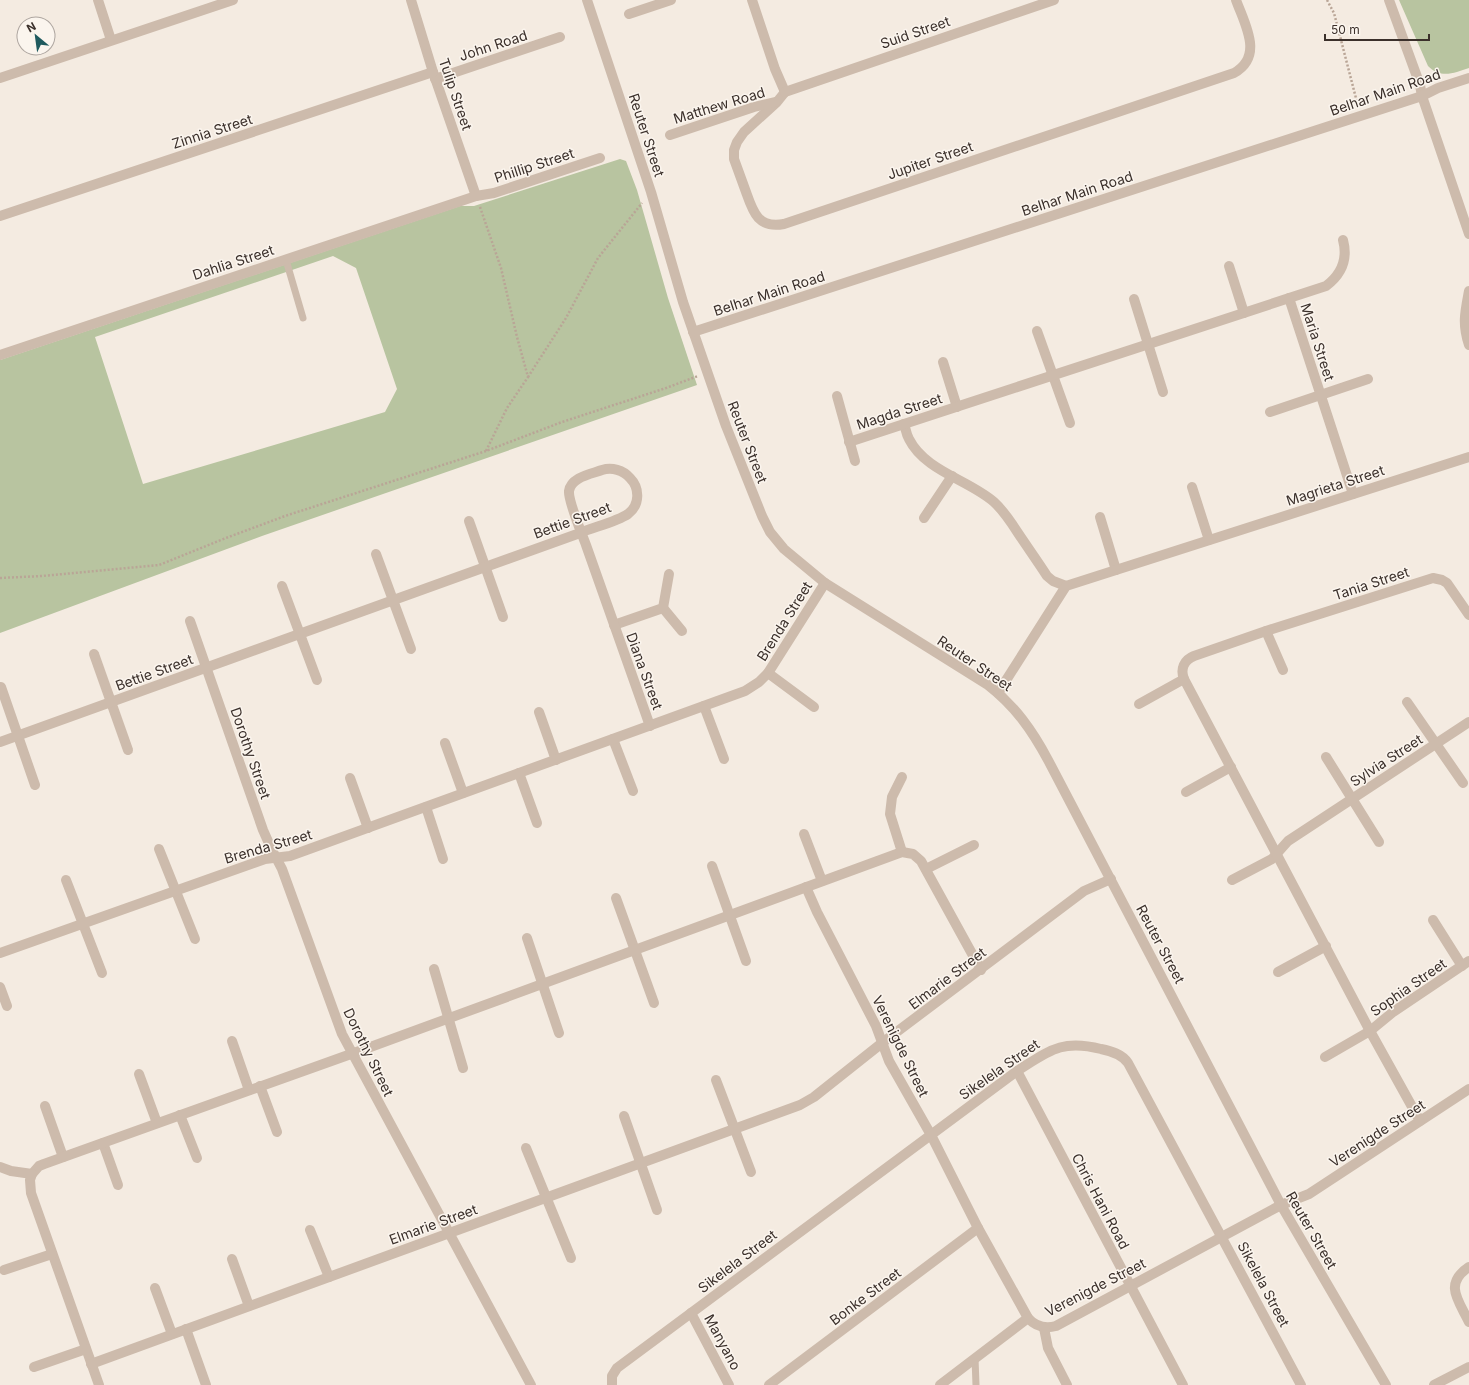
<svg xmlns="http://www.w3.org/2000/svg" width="1469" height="1385" font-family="Inter,sans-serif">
<rect width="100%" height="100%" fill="#f4ebe1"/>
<g fill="#b8c4a0" fill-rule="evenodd">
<path d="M 1399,0 L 1469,0 L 1469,68 C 1454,73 1441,79 1428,66 Z"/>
<path d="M 620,159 L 626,161 L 637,190 L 668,298 L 697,385 L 262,536 L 0,633 L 0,360 L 460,206 L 474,206 ZM 333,256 L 356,268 L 397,389 L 385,412 L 143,484 L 95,337 Z"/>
</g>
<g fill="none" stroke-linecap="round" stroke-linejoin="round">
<g stroke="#b9a596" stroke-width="2.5" stroke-dasharray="2 2" stroke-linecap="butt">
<path d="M 1327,0 L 1334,13 L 1358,106"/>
<path d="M 480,207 L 501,268 L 517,337 L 528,377 L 507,408 L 486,451 L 562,422 L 666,388 L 698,376"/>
<path d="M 528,377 L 566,318 L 598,258 L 642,203"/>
<path d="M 0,578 L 42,576 L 159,565 L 226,538 L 285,516 L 486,451"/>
</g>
<g stroke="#cdbbac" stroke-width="7">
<path d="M 286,260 L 303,318"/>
<path d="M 975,1358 L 976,1385"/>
</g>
<g stroke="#cdbbac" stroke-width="10">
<path d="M 98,0 L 111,40"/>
<path d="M 411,0 L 433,72 L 476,196"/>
<path d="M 587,0 L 651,192 L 683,302 L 726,426 L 762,516 L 770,532 L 784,549 L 825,583 L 988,685 C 1015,706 1032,730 1048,760 L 1281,1205 L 1386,1385"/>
<path d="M 752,0 L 775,69 L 785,92"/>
<path d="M 1389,0 L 1420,85 L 1422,96 L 1469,234"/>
<path d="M 629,14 L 671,0"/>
<path d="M 0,78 L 233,0"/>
<path d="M 435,79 L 560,37"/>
<path d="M 785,92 L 777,102 L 744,132 L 737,142 L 734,150 L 734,159 C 738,170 742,181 746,192 C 753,212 758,229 784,224 L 1234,73 C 1264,56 1245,25 1236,0"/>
<path d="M 785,92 L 1054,0"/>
<path d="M 670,135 L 754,107 L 775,102"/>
<path d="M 0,216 L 433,72"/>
<path d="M 1229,266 L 1244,313"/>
<path d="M 1469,291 C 1465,312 1462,324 1469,345"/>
<path d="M 1289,298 L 1353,494"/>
<path d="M 1134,299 L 1163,392"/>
<path d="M 1037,331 L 1070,423"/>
<path d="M 693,332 L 1422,96 L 1438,88 L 1469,78"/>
<path d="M 0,355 L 476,196 L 494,193 L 600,158"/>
<path d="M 943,362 L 957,407"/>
<path d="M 837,396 L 855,461"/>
<path d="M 1270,412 L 1368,379"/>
<path d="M 904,424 C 906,429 906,434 909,439 C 925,471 969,480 994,502 C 1004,511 1011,522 1018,533 C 1028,548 1038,562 1047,576 L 1053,581 L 1066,586"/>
<path d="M 849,442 L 1326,286 C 1342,274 1348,259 1343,240"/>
<path d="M 1192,487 L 1209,540"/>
<path d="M 1100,517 L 1116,570"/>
<path d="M 924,518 L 952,476"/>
<path d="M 469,521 L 503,617"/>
<path d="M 376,554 L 411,649"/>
<path d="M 282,586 L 317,680"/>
<path d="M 663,608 L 682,631"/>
<path d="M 190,621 L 263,830 L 271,848 L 282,869 L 342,1034 L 531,1385"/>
<path d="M 614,625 L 663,608 L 669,574"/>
<path d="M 1266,631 L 1283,670"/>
<path d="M 94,654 L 128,750"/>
<path d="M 768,673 L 814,707"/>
<path d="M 1,687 L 35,785"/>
<path d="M 998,693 L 1066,586 L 1469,457"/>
<path d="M 1407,702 L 1463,783"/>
<path d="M 1139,704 L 1184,679"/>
<path d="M 704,706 L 724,759"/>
<path d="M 539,712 L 556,760"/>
<path d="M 613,739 L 633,791"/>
<path d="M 0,742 C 154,686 309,631 463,575 C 502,561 541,547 580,533 C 594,527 616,522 628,514 C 640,505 640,488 630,478 C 623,470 612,467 602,470 C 591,474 571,477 569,491 C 568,501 582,534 586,545 C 607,605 629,665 650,726"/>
<path d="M 445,743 L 463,793"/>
<path d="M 1326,757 L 1379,842"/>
<path d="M 519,773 L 537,823"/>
<path d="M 350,778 L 368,828"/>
<path d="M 1186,792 L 1231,767"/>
<path d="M 426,807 L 443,859"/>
<path d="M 804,834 L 822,881"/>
<path d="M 159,849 L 195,939"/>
<path d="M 902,852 L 890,814 L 892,797 L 902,777"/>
<path d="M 712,866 L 746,961"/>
<path d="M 926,869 L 974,845"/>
<path d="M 66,880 L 102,973"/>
<path d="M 1232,880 L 1272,859 L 1288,841 L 1469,722"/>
<path d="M 806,887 L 817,912 L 876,1026 L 889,1061 L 931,1135 L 978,1228 L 1028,1318 C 1036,1327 1045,1329 1056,1326 L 1281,1205 L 1309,1194 L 1469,1089"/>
<path d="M 616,898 L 654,1003"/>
<path d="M 1433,920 L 1462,966"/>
<path d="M 527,938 L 559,1033"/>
<path d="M 0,953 L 265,859 L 290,856 L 745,691 L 759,682 L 768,673 L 825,583"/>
<path d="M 434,969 L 463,1068"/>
<path d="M 1278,972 L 1326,946"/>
<path d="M 0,987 L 7,1006"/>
<path d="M 232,1041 L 249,1090"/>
<path d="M 1325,1057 L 1370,1031 L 1393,1012 L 1469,961"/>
<path d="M 1017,1071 L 1183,1385"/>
<path d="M 139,1074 L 157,1123"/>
<path d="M 716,1080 L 751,1172"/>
<path d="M 260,1086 L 277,1132"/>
<path d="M 45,1106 L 63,1157"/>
<path d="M 180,1115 L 197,1158"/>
<path d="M 624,1116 L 657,1210"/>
<path d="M 1420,1121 L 1370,1031 L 1184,679 C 1180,669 1184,660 1194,656 L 1266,631 L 1433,578 L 1442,580 L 1447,583 L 1469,615"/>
<path d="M 103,1143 L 118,1185"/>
<path d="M 526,1148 L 571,1258"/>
<path d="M 0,1167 L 11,1171 L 32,1174 L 39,1166 L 44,1164 L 365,1049 L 902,852 L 913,854 L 921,861 L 981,970"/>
<path d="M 32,1174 L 30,1180 L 31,1193 L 99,1385"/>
<path d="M 310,1230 L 329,1277"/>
<path d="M 232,1259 L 249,1306"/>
<path d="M 1469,1267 C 1443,1284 1459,1301 1469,1322"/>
<path d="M 4,1270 L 52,1254"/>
<path d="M 155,1288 L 172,1334"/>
<path d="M 691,1313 L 729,1385"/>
<path d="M 1044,1328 L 1048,1348 L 1067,1385"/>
<path d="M 186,1329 L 206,1385"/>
<path d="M 91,1364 L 800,1105 L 814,1097 L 882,1043 L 1084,891 L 1111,879"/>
<path d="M 34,1367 L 86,1349"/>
<path d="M 612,1385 L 612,1376 L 617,1368 L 1017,1071 C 1049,1051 1061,1039 1101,1049 C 1111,1051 1122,1054 1128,1063 L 1301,1385"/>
<path d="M 769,1385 L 978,1228"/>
<path d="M 940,1385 L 1028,1318"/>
<path d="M 1434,1385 L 1469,1367"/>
</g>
</g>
<g text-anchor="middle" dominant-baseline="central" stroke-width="3" stroke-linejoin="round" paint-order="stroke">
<g font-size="14" fill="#3b302b" stroke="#fbf5ee">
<text transform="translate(915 32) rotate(-19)">Suid Street</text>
<text transform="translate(493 45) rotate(-18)">John Road</text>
<text transform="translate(1385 92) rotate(-19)">Belhar Main Road</text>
<text transform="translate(456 94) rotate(71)">Tulip Street</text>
<text transform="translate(719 105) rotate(-17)">Matthew Road</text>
<text transform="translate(212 131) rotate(-18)">Zinnia Street</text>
<text transform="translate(647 135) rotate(72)">Reuter Street</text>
<text transform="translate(930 160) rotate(-19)">Jupiter Street</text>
<text transform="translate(534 165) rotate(-18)">Phillip Street</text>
<text transform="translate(1077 193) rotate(-18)">Belhar Main Road</text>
<text transform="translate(233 262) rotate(-18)">Dahlia Street</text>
<text transform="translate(769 293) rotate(-18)">Belhar Main Road</text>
<text transform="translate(1318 342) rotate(72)">Maria Street</text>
<text transform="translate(899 411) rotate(-18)">Magda Street</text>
<text transform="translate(748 442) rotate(69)">Reuter Street</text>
<text transform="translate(1335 485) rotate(-18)">Magrieta Street</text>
<text transform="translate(572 520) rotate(-20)">Bettie Street</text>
<text transform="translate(1371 583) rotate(-18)">Tania Street</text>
<text transform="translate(784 621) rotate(-58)">Brenda Street</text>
<text transform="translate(975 663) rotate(34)">Reuter Street</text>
<text transform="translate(645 671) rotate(70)">Diana Street</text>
<text transform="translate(154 672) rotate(-20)">Bettie Street</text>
<text transform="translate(251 753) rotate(71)">Dorothy Street</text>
<text transform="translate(1386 760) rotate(-33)">Sylvia Street</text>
<text transform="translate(268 846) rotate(-16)">Brenda Street</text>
<text transform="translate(1161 944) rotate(62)">Reuter Street</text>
<text transform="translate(947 978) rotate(-37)">Elmarie Street</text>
<text transform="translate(1408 987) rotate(-35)">Sophia Street</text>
<text transform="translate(901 1046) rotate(64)">Verenigde Street</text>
<text transform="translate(369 1052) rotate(64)">Dorothy Street</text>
<text transform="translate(999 1069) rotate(-35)">Sikelela Street</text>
<text transform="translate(1377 1133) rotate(-33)">Verenigde Street</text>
<text transform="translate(1101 1201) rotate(62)">Chris Hani Road</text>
<text transform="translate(433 1224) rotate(-20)">Elmarie Street</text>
<text transform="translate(1312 1230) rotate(60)">Reuter Street</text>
<text transform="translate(737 1261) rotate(-37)">Sikelela Street</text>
<text transform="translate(1264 1284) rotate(62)">Sikelela Street</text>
<text transform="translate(1095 1287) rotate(-27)">Verenigde Street</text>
<text transform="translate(865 1296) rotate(-37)">Bonke Street</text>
<text transform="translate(723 1342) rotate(62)">Manyano</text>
</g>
</g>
<g transform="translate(36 36) rotate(331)"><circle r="19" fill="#fbf5ee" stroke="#aea6a0"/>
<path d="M0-3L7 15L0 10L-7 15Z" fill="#1f5a5e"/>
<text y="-6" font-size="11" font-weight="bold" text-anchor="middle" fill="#3b302b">N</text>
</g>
<path d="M1325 34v6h104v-6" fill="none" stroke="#3b302b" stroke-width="2"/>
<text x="1331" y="34" font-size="12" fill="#3b302b" stroke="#fbf5ee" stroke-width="3" paint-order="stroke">50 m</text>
</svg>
